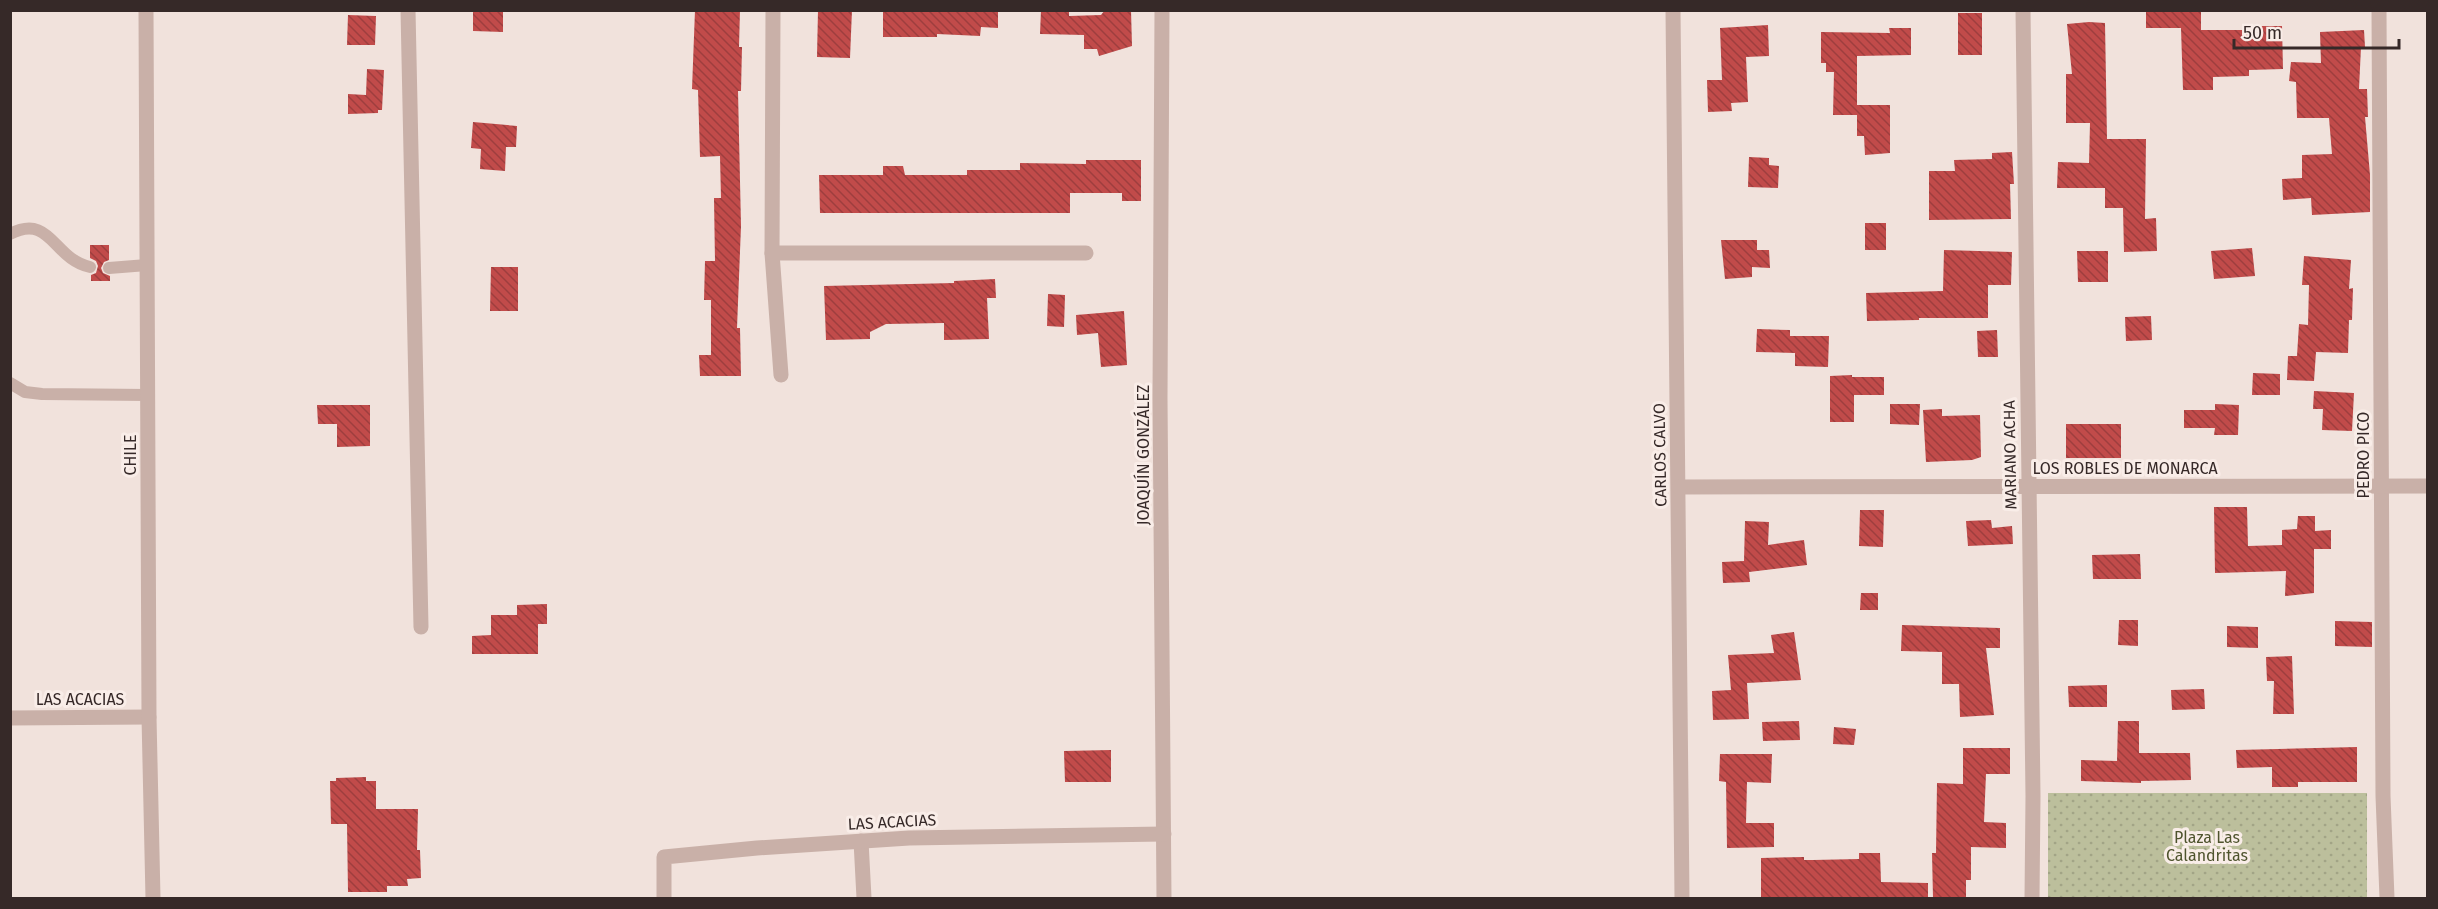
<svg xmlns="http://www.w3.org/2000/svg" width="2438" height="909" font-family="'Fira Sans',sans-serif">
<defs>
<pattern id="park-dots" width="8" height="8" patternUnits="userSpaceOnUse" patternTransform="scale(1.5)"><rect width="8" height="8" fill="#bcbf9c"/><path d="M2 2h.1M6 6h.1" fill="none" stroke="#a2a486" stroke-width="1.8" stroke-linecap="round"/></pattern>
<pattern id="building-back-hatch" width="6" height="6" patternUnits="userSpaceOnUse" patternTransform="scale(1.5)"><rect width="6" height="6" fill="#c14b4a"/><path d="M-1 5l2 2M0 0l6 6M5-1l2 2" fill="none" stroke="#9e3e3e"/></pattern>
</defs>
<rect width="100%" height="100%" fill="#f1e2dc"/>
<rect fill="url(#park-dots)" x="2048" y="793" width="319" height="105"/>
<g fill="url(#building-back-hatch)">
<path d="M 473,10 L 503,10 L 503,32 L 473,31 Z"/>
<path d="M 695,10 L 740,10 L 739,47 L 742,47 L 741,91 L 738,91 L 741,226 L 737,328 L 740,328 L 741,376 L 700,376 L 699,355 L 711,355 L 711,300 L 704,300 L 705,261 L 715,261 L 714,198 L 721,198 L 720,156 L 700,157 L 698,90 L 692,89 Z"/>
<path d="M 818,10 L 852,10 L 850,58 L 817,57 Z"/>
<path d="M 883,10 L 998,10 L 998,28 L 981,27 L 980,36 L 937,34 L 937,37 L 883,37 Z"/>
<path d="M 1041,10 L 1069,10 L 1069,16 L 1101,15 L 1105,10 L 1131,10 L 1132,46 L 1099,56 L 1097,49 L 1084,49 L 1084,35 L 1040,34 Z"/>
<path d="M 2146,10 L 2201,10 L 2201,30 L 2254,30 L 2254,26 L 2282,26 L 2283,69 L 2249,70 L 2249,76 L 2213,77 L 2213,90 L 2183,90 L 2181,28 L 2146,28 Z"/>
<rect x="1958" y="13" width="24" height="42"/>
<path d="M 348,15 L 376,16 L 375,45 L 347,45 Z"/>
<path d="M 2089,22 L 2105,23 L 2107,139 L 2146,139 L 2145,219 L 2156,218 L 2157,251 L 2124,252 L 2123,208 L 2105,208 L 2105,188 L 2057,188 L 2058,162 L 2089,163 L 2090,123 L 2066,123 L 2066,74 L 2072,74 L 2067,24 Z"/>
<path d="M 1768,25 L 1769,56 L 1746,57 L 1748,102 L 1731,103 L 1732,111 L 1708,112 L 1707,80 L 1722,80 L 1720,28 Z"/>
<path d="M 1889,28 L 1911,28 L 1911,55 L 1857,56 L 1857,105 L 1890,105 L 1890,153 L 1865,155 L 1864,136 L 1857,136 L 1857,115 L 1833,115 L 1834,72 L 1826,72 L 1826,63 L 1821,63 L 1821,32 L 1890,33 Z"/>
<path d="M 2364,30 L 2365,47 L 2361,47 L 2359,89 L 2367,89 L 2368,117 L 2365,117 L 2370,175 L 2370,212 L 2312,215 L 2311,198 L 2283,200 L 2282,179 L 2302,178 L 2302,155 L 2332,154 L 2329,118 L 2297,118 L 2296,82 L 2289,81 L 2291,62 L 2321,63 L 2320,32 Z"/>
<path d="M 367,69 L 384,70 L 382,110 L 378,110 L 378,113 L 348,114 L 348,94 L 366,95 Z"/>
<path d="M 473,122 L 517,126 L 516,147 L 506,147 L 505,171 L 480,169 L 481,149 L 471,148 Z"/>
<path d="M 2012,152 L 2014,184 L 2010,184 L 2011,219 L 1929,220 L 1929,171 L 1955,171 L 1954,160 L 1992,159 L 1992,153 Z"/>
<path d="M 1749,157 L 1769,158 L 1769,165 L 1779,166 L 1778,188 L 1748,187 Z"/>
<path d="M 1086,160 L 1141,160 L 1141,201 L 1122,201 L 1122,193 L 1070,193 L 1070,213 L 820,213 L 819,175 L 883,175 L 883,166 L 903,166 L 905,175 L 967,175 L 967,170 L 1020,170 L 1020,163 L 1086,164 Z"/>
<rect x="1865" y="223" width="21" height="27"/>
<path d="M 1721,240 L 1757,240 L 1757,250 L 1769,250 L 1770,268 L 1752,267 L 1752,277 L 1725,279 Z"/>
<path d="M 90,245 L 109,245 L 109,260 L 104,262 L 101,268 L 103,273 L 110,276 L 110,281 L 91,281 L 91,275 L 96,273 L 98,266 L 96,261 L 90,258 Z"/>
<path d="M 2252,248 L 2255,276 L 2214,279 L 2211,251 Z"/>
<path d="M 1944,250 L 2012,252 L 2011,285 L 1988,285 L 1988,318 L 1919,318 L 1919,320 L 1867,321 L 1866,293 L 1943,291 Z"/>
<path d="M 2077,251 L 2108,251 L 2108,282 L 2078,282 Z"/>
<path d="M 2304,256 L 2351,260 L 2349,289 L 2353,288 L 2352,320 L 2349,320 L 2348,353 L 2316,352 L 2314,381 L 2287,380 L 2288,356 L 2297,356 L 2299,324 L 2308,325 L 2309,285 L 2302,285 Z"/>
<path d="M 491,267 L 518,267 L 518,311 L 490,311 Z"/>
<path d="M 995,279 L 996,298 L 987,298 L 989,339 L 944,340 L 944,323 L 886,324 L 870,332 L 870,339 L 826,340 L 824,286 L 954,283 L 954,281 Z"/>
<path d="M 1048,294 L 1065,295 L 1064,327 L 1047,326 Z"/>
<path d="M 1124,311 L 1127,365 L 1101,367 L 1098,333 L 1077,335 L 1076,315 Z"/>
<path d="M 2151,316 L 2152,340 L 2126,341 L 2125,317 Z"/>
<path d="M 1757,329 L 1790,330 L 1790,336 L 1829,336 L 1828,367 L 1795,366 L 1795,353 L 1756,352 Z"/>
<path d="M 1997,330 L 1998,357 L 1978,357 L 1977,331 Z"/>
<path d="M 2253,373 L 2280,374 L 2280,395 L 2252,395 Z"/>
<path d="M 1852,375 L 1852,377 L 1884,377 L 1884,395 L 1854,395 L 1854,422 L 1830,422 L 1830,376 Z"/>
<path d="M 2314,391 L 2354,393 L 2352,431 L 2322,430 L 2323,409 L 2313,409 Z"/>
<path d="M 1890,404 L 1920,404 L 1919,425 L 1890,424 Z"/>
<path d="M 2215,404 L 2239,405 L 2238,435 L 2214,435 L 2215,428 L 2184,428 L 2184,410 L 2215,410 Z"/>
<path d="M 317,405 L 370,405 L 370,446 L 337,447 L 337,424 L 318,424 Z"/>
<path d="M 1942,409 L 1942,416 L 1980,415 L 1981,457 L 1972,460 L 1926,462 L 1923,410 Z"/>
<rect x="2066" y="424" width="55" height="34"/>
<path d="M 2214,507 L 2247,507 L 2248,546 L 2282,545 L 2282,530 L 2297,529 L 2298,516 L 2315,516 L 2315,531 L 2331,530 L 2331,549 L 2314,549 L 2314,593 L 2285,596 L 2286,571 L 2215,573 Z"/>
<path d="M 1860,510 L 1884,510 L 1883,547 L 1859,546 Z"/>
<path d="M 1991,520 L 1992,528 L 2012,526 L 2013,544 L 1968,546 L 1966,521 Z"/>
<path d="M 1745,521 L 1769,522 L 1768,545 L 1804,540 L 1807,565 L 1749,572 L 1750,582 L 1723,583 L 1722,562 L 1744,561 Z"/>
<path d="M 2140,554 L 2141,579 L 2093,579 L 2092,555 Z"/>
<path d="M 1861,593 L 1878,593 L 1878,610 L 1860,610 Z"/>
<path d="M 547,604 L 547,624 L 538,624 L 538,654 L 472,654 L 472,636 L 491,635 L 491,615 L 517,615 L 517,605 Z"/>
<path d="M 2119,620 L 2138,620 L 2138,646 L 2118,645 Z"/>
<path d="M 2335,621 L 2372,622 L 2372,647 L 2335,646 Z"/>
<path d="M 1902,625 L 2000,628 L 2000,648 L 1986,648 L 1994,715 L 1960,717 L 1959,684 L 1942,684 L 1942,652 L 1901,651 Z"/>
<path d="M 2227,626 L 2258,627 L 2258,648 L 2227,647 Z"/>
<path d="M 1794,632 L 1801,680 L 1747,683 L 1749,719 L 1713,720 L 1712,691 L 1731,690 L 1728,655 L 1774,653 L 1771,635 Z"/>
<path d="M 2292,656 L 2294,714 L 2273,714 L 2274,681 L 2267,681 L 2266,657 Z"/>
<path d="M 2107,685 L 2107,707 L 2069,707 L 2068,686 Z"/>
<path d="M 2204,689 L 2205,709 L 2172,710 L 2171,690 Z"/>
<path d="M 1799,721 L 1800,740 L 1763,741 L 1762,722 Z"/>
<path d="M 2118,721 L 2139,721 L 2139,753 L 2190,753 L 2191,780 L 2141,781 L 2141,783 L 2081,781 L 2081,760 L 2117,761 Z"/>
<path d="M 1834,727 L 1856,729 L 1854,745 L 1833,744 Z"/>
<path d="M 2357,747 L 2357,782 L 2298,782 L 2298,787 L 2272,787 L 2272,767 L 2237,768 L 2236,750 Z"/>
<path d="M 1963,748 L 2010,748 L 2010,774 L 1986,774 L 1984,822 L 2006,823 L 2006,848 L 1971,847 L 1971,880 L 1966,880 L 1966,898 L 1933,898 L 1932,853 L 1936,853 L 1937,783 L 1963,784 Z"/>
<path d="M 1111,750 L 1111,782 L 1065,782 L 1064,751 Z"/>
<path d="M 1720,754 L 1772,754 L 1771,783 L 1747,782 L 1746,823 L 1774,823 L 1774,847 L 1727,848 L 1726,782 L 1719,781 Z"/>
<path d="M 366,777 L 366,781 L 376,781 L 376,809 L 418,809 L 417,850 L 420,850 L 421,878 L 407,879 L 408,886 L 387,886 L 387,892 L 348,892 L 347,824 L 331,824 L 330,781 L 336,781 L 336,778 Z"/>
<path d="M 1859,853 L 1880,853 L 1881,882 L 1928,883 L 1928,898 L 1761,898 L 1761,858 L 1804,857 L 1804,860 L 1813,860 L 1859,859 Z"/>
</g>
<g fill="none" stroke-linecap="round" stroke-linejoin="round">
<g stroke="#c9b0a8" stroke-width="12">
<path d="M 10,234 C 51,213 53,259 90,267"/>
<path d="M 109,268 L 147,265"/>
<path d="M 10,383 L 25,392 L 42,394 L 148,395"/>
</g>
<g stroke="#c9b0a8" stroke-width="15">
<path d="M 408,10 L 421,627"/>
<path d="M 773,10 L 772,253 L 781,375"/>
<path d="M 1162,10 L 1160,398 L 1164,898"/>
<path d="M 1673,10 L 1682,898"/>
<path d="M 2023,10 L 2033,796 L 2032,898"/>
<path d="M 2379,10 L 2383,796 L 2387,898"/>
<path d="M 772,253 L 1086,253"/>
<path d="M 1679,487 L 2428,486"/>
<path d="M 10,718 L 149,717"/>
<path d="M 861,841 L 864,898"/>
<path d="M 664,898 L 664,857 L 757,848 L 909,838 L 1164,834"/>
</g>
<path stroke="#c9b0a8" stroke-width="15" d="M 146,10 L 149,717 L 153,898"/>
</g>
<g text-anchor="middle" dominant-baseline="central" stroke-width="6" stroke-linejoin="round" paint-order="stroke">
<g font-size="16" fill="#362928" stroke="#f9ede8">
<text transform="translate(130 455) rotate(-90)">CHILE</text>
<text transform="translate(1143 455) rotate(-90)">JOAQUÍN GONZÁLEZ</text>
<text transform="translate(1660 455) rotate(-91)">CARLOS CALVO</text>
<text transform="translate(2010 455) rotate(-91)">MARIANO ACHA</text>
<text transform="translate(2363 455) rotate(-90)">PEDRO PICO</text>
<text x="2125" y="468">LOS ROBLES DE MONARCA</text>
<text x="80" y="699">LAS ACACIAS</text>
<text transform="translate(892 822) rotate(-3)">LAS ACACIAS</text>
</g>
<g font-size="16" fill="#4e532d" stroke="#f9ede8">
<text x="2207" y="837">Plaza Las<tspan x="2207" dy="18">Calandritas</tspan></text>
</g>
</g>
<rect width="2438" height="909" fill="none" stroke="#362928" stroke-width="24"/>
<path d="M2234 39v9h165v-9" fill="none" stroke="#362928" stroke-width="3"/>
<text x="2243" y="39" font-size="18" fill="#362928" stroke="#f9ede8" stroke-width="4.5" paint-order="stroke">50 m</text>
</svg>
